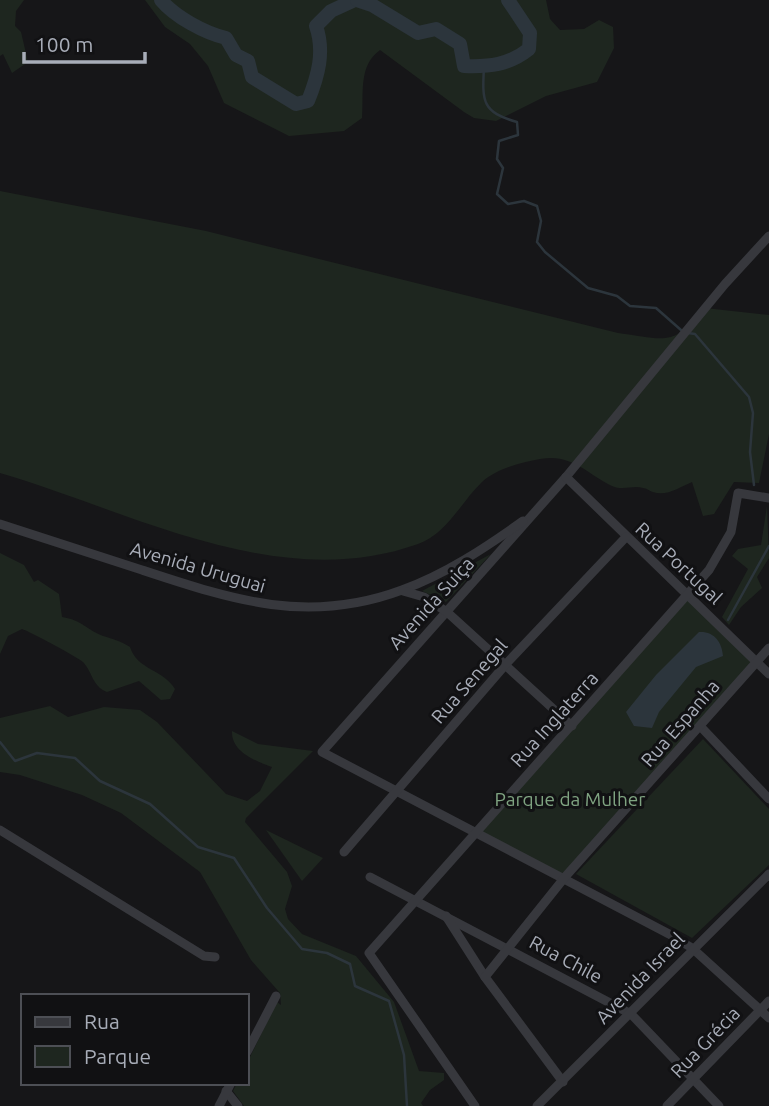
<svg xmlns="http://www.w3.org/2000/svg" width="769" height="1106" font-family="Ubuntu,sans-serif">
<rect width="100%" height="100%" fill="#161618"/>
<g fill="#1e261f">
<path d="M 0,0 L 24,0 L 16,11 L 15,26 L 21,32 L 28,62 L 12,73 L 3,54 L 0,56 Z"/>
<path d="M 145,0 L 546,0 L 550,19 L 560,30 L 584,29 L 599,20 L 613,27 L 614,48 L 597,82 L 546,96 L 496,121 L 474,118 L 464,112 L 380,50 C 358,66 364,93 362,118 L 344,131 L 289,136 L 224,103 L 208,66 L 190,44 L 165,27 Z"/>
<path d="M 0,191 L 206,231 L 618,333 C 664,339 674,348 705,308 L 769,315 L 769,434 L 759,483 L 734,482 L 714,514 L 703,516 L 692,482 C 680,487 666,497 653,492 C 649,491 647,488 643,488 C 633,485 623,491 612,486 C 587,474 572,453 540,459 C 522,462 496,469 482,482 C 461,502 447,534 418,544 C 278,594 133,512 0,473 Z"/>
<path d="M 767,506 L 769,558 L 757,577 L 762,588 L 741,607 L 729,625 L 722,617 L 748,569 L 732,556 L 738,549 L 761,545 Z"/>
<path d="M 0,553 L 24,565 L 34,582 L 38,580 L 59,594 L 62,617 C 82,620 87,630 103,636 C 113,639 121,641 130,647 C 137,670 163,669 175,689 L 170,699 L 161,700 L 139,681 L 107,692 C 92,686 93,673 83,662 C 79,658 29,631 22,629 L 8,636 L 0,654 Z"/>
<path d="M 491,554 L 446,602 L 422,591 Z"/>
<path d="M 688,599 L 752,663 L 565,875 L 479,832 Z"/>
<path d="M 50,706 L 68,717 L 104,707 L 140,710 L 157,722 L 226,794 L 247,801 L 260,791 L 272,767 C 256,761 231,752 232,731 L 258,744 L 313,751 L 246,818 L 245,822 L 287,872 L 292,886 L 285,909 L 288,919 L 302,934 L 356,956 L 394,1002 L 419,1071 L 444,1073 L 444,1080 L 430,1090 L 421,1103 L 423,1106 L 244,1106 L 233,1091 L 237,1083 L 247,1083 L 247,1063 L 277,1002 L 281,1005 L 280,993 L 251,960 L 200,872 L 121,813 L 82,795 L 20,775 L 0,772 L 0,718 Z"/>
<path d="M 703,739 L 769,809 L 769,865 L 692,938 L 576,874 Z"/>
<path d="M 266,830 L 323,858 L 302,881 Z"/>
</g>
<path fill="#2c353c" d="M 699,632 C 714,631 722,642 723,656 L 696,667 L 659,712 L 652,728 L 634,726 L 626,712 L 656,675 Z"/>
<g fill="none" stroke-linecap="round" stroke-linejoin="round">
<g stroke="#2c353c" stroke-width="2.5">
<path d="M 484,67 C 482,102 482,112 517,122 L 518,135 L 499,141 L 497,159 L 503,168 L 497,194 L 508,204 L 524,201 L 537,206 L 541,221 L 537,242 L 545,252 L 588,288 L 617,296 L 630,306 L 656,308 L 681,330"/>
<path d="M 688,333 L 695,334 L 749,397 L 753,413 L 750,452 L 754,485"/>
<path d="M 728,620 L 769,546"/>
<path d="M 0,742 L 15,761 L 37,753 L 75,758 L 100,781 L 150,804 L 198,847 L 234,858 L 267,908 L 302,949 L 327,953 L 350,964 L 355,986 L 389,1001 L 404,1055 L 407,1106"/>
</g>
<g stroke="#2c353c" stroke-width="14">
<path d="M 161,0 C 175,17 205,33 226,38 L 236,55 L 248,61 L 252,77 L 296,104 L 308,101 C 318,76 325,52 316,26 L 331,11 L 355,0"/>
<path d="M 357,0 L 372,5 L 418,33 L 436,29 L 460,44 L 464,66 C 489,67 509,65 529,49 L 530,33 L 508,0"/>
</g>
<g stroke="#37383d" stroke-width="9">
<path d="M 769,236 L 725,284 L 566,477 L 322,752 L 669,934 L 692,948 L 769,1018"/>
<path d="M 566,477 L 769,674"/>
<path d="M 0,524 C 47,539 95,555 142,570 C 233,600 308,625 402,590 C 446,574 485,548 523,521"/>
<path d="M 403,591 L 424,597 L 447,612 L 572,726"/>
<path d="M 701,727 L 769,799"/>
<path d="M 0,830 L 204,956 L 215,957"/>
<path d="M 344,852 L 506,664 L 626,537"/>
<path d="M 370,877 L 631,1014 L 719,1106"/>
<path d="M 446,916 L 485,977"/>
<path d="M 247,1052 L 276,996"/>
<path d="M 563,1082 L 485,977 L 565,877 L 769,648"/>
<path d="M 226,1091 L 238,1106"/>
<path d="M 219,1106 L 231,1083"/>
<path d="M 475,1106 L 369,953 L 709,570 L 731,532 L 738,493 L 769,498"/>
<path d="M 537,1106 L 769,874"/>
<path d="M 667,1106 L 769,1001"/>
</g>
</g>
<g text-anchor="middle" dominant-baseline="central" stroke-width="6" stroke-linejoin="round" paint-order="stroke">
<g font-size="19" fill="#a8adb8" stroke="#111113">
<text transform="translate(679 563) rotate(43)">Rua Portugal</text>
<text transform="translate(198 567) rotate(16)">Avenida Uruguai</text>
<text transform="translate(431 603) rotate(-48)">Avenida Suiça</text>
<text transform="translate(469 681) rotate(-49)">Rua Senegal</text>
<text transform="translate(554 719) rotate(-48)">Rua Inglaterra</text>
<text transform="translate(680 723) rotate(-49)">Rua Espanha</text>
<text transform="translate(566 959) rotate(28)">Rua Chile</text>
<text transform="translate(640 978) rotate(-46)">Avenida Israel</text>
<text transform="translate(705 1042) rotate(-46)">Rua Grécia</text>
</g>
<g font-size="19" fill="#7fa381" stroke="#111113">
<text x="570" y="799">Parque da Mulher</text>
</g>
</g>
<rect x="21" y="994" width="228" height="91" fill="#111113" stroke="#4d4f55" stroke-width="2"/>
<rect x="35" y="1017" width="35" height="10" fill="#37383d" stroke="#4d4f55" stroke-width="2"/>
<text x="84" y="1029" font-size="21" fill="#a8adb8">Rua</text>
<rect x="35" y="1046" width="35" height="21" fill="#1e261f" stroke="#4d4f55" stroke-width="2"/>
<text x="84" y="1064" font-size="21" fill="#a8adb8">Parque</text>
<path d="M24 52v10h121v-10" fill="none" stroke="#a8adb8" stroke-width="3.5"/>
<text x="35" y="52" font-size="21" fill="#a8adb8" stroke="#111113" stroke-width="5" paint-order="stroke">100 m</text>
</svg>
